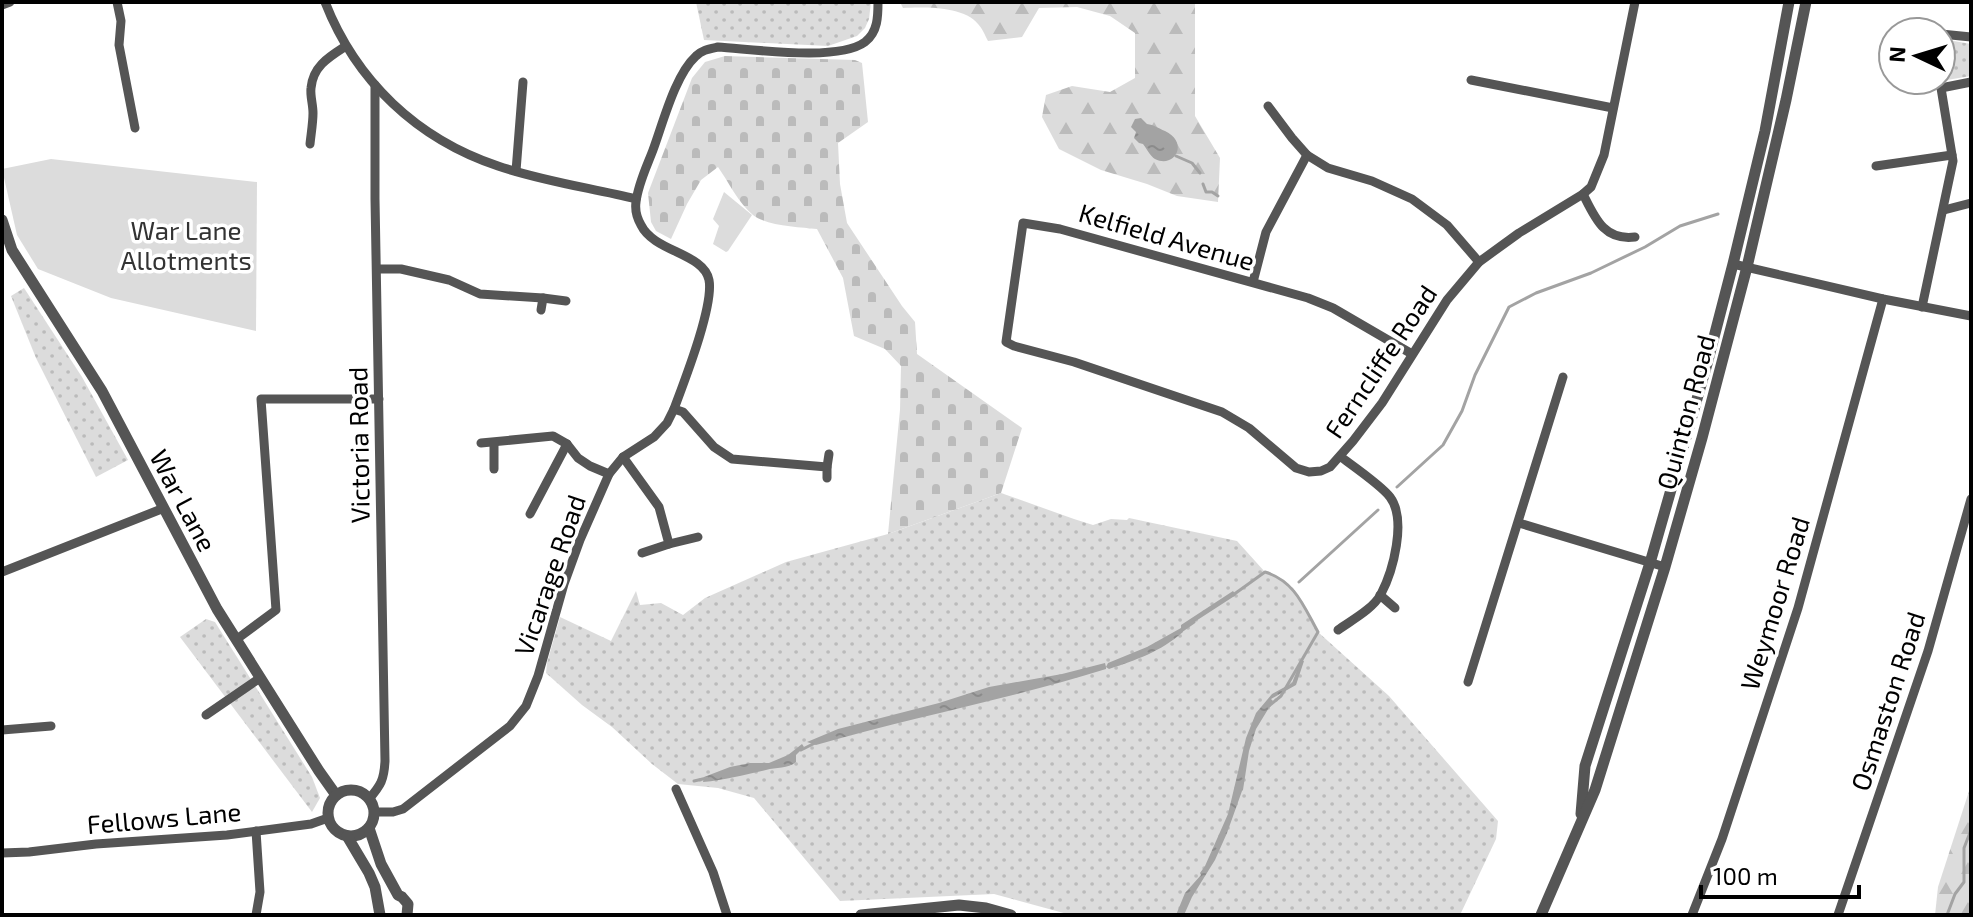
<svg xmlns="http://www.w3.org/2000/svg" width="1973" height="917" font-family="'Exo 2',sans-serif">
<defs>
<pattern id="grass-dots" width="8" height="8" patternUnits="userSpaceOnUse" patternTransform="scale(2)"><rect width="8" height="8" fill="#dcdcdc"/><path d="M2 2h.1M6 6h.1" fill="none" stroke="#bbb" stroke-width="1.8" stroke-linecap="round"/></pattern>
<pattern id="forest-firs" width="22" height="20" patternUnits="userSpaceOnUse" patternTransform="scale(2)"><rect width="22" height="20" fill="#dcdcdc"/><path d="M5 1l3.5 6h-7zM16 11l3.5 6h-7z" fill="#bbb"/></pattern>
<pattern id="cemetery-stones" width="16" height="16" patternUnits="userSpaceOnUse" patternTransform="scale(2)"><rect width="16" height="16" fill="#dcdcdc"/><path d="M2 7V4a2 2 0 0 1 4 0v3zM10 15v-3a2 2 0 0 1 4 0v3z" fill="#bbb"/></pattern>
<pattern id="water-ripples" width="26" height="14" patternUnits="userSpaceOnUse" patternTransform="scale(2)"><rect width="26" height="14" fill="#a3a3a3"/><path d="M2 4q2-2 4 0t4 0M15 11q2-2 4 0t4 0" fill="none" stroke="#8b8b8b"/></pattern>
</defs>
<rect width="100%" height="100%" fill="#fff"/>
<g fill="url(#grass-dots)">
<path d="M 696,2 L 871,2 L 869,19 L 865,28 L 857,36 L 828,46 L 704,40 Z"/>
<path d="M 1948,40 L 1971,44 L 1971,76 L 1947,80 L 1943,75 L 1941,65 L 1941,44 Z"/>
<path d="M 24,288 L 82,377 L 128,460 L 96,477 L 36,358 L 11,296 Z"/>
<path d="M 1001,493 L 1074,519 L 1093,525 L 1111,519 L 1127,520 L 1129,518 L 1237,541 L 1265,572 L 1271,574 L 1293,588 L 1318,632 L 1389,696 L 1498,821 L 1496,839 L 1460,915 L 1071,915 L 994,894 L 840,901 L 754,798 L 718,788 L 678,784 L 652,764 L 612,727 L 582,705 L 546,673 L 547,663 L 560,617 L 611,641 L 636,591 L 640,605 L 661,603 L 683,615 L 705,598 L 786,562 L 888,534 Z"/>
<path d="M 206,619 L 215,622 L 312,777 L 320,798 L 312,812 L 180,637 Z"/>
</g>
<g fill="url(#forest-firs)">
<path d="M 900,2 L 1195,2 L 1195,116 L 1220,158 L 1218,202 L 1177,196 L 1147,184 L 1101,170 L 1059,149 L 1042,117 L 1046,95 L 1072,86 L 1110,92 L 1135,78 L 1135,33 L 1110,16 L 1077,7 L 1039,8 L 1022,37 L 988,41 C 985,35 982,28 978,24 C 964,6 923,7 903,8 Z"/>
<path d="M 1971,785 L 1971,915 L 1935,915 L 1938,887 Z"/>
</g>
<path fill="url(#cemetery-stones)" d="M 725,56 L 855,60 L 862,63 L 868,122 L 838,143 L 840,184 L 847,223 L 902,306 L 915,322 L 917,354 L 1022,428 L 1001,493 L 888,534 L 900,410 L 901,366 L 885,349 L 854,336 L 843,278 L 817,229 C 799,227 767,226 753,215 C 739,204 728,181 718,167 L 701,180 L 687,204 L 671,239 L 656,231 L 651,222 L 648,193 L 692,78 L 705,62 Z"/>
<g fill="#dcdcdc">
<path d="M 51,159 L 257,182 L 256,331 L 111,298 L 38,269 L 17,235 L 2,169 Z"/>
<path d="M 724,192 L 752,215 L 728,251 L 726,252 L 713,244 L 719,226 L 713,219 Z"/>
</g>
<g fill="url(#water-ripples)">
<path d="M 1141,118 L 1147,124 C 1154,125 1158,128 1165,131 C 1190,143 1174,169 1155,159 C 1150,156 1147,149 1143,144 L 1139,143 L 1134,138 L 1136,132 L 1131,127 L 1135,119 Z"/>
<path d="M 1233,591 L 1236,595 L 1182,630 L 1183,632 C 1160,652 1136,660 1109,669 L 1106,667 L 1106,669 C 1010,699 912,717 816,745 L 807,742 L 838,729 L 939,703 L 989,687 L 1062,674 L 1105,663 L 1106,667 L 1108,663 L 1147,647 L 1181,628 L 1181,625 Z"/>
<path d="M 1301,660 L 1304,661 L 1296,685 L 1271,699 L 1273,701 L 1256,729 L 1249,751 L 1243,790 L 1242,791 L 1227,833 L 1215,860 L 1192,897 L 1184,915 L 1176,915 L 1185,893 L 1201,875 L 1200,873 L 1205,866 L 1228,814 L 1246,738 L 1256,713 L 1272,694 L 1292,683 Z"/>
<path d="M 802,744 L 804,747 L 796,755 L 796,762 C 788,769 776,767 766,770 C 744,775 725,780 703,782 L 704,777 L 730,767 L 750,763 L 769,763 L 788,755 Z"/>
</g>
<g fill="none" stroke-linecap="round" stroke-linejoin="round">
<g stroke="#a3a3a3" stroke-width="3">
<path d="M 1176,156 L 1192,163 L 1200,173"/>
<path d="M 1203,184 L 1206,192 L 1212,192 L 1218,196"/>
<path d="M 1397,487 L 1443,445 L 1462,411 L 1475,375 L 1509,307 L 1536,293 L 1591,273 L 1645,247 L 1680,226 L 1718,214"/>
<path d="M 1299,582 L 1378,510"/>
<path d="M 1233,595 L 1265,572 C 1295,581 1304,607 1318,632 L 1281,696 L 1269,706"/>
<path d="M 1181,631 L 1194,622"/>
<path d="M 801,750 L 815,743"/>
<path d="M 694,781 L 707,778"/>
<path d="M 1947,915 L 1955,894 L 1964,882 L 1964,848 L 1971,830"/>
</g>
<g stroke="#555" stroke-width="9">
<path d="M 117,2 L 121,21 L 119,45 L 135,128"/>
<path d="M 325,2 C 356,81 417,139 498,166 C 542,181 591,188 636,199"/>
<path d="M 2,5 L 10,2"/>
<path d="M 1911,29 L 1924,32"/>
<path d="M 1941,34 L 1971,37"/>
<path d="M 1471,80 L 1613,108"/>
<path d="M 1939,80 L 1941,88 L 1971,82"/>
<path d="M 1268,106 L 1292,138 L 1307,155 L 1328,168 L 1372,181 L 1412,199 L 1447,225 L 1479,262"/>
<path d="M 310,144 C 311,134 313,123 313,113 C 313,104 310,96 311,88 C 313,66 329,57 346,46"/>
<path d="M 1876,166 L 1952,155"/>
<path d="M 516,171 L 523,82"/>
<path d="M 1583,194 C 1595,218 1604,241 1635,237"/>
<path d="M 1944,210 L 1971,203"/>
<path d="M 1733,264 L 1883,299 L 1971,316"/>
<path d="M 377,269 L 401,269 L 449,280 L 480,294 L 543,298 L 566,301"/>
<path d="M 1253,282 L 1266,232 L 1307,155"/>
<path d="M 1922,307 L 1953,161 L 1941,88"/>
<path d="M 541,310 L 543,298"/>
<path d="M 1412,354 L 1333,308 L 1308,298 L 1060,229 L 1023,223 L 1006,342 L 1014,346 L 1074,362 L 1222,412 L 1249,428 L 1296,468 L 1309,472 L 1321,471 L 1330,467 L 1353,441 L 1382,403 L 1447,300 L 1479,262 L 1519,233 L 1583,194 L 1591,187 L 1604,155 L 1635,2"/>
<path d="M 674,409 L 683,412 L 714,447 L 732,459 L 827,467 L 827,478"/>
<path d="M 481,443 L 553,436 L 567,444 L 578,458 L 590,466 L 609,474"/>
<path d="M 494,443 L 494,469"/>
<path d="M 623,457 L 659,507 L 669,544 L 642,553"/>
<path d="M 827,467 L 829,454"/>
<path d="M 530,514 L 567,444"/>
<path d="M 1519,523 L 1665,567"/>
<path d="M 669,544 L 698,537"/>
<path d="M 2,572 L 164,508"/>
<path d="M 1380,595 L 1395,608"/>
<path d="M 1338,630 C 1352,620 1373,609 1381,594 C 1393,571 1407,520 1390,497 C 1382,486 1353,466 1341,457"/>
<path d="M 237,639 L 276,610 L 261,399 L 379,399"/>
<path d="M 1468,682 L 1563,377"/>
<path d="M 206,715 L 260,678"/>
<path d="M 2,730 L 51,726"/>
<path d="M 676,789 L 713,872 L 727,915"/>
<path d="M 369,799 C 381,785 384,780 385,761 L 375,199 L 375,85"/>
<path d="M 374,812 L 393,812 L 403,809 L 510,726 L 526,706 L 538,676 L 564,584 L 580,540 L 609,474 L 623,457 L 654,437 L 667,423 L 674,409 C 684,382 714,306 709,280 C 704,253 654,252 641,225 C 637,218 635,209 636,202 C 638,184 647,166 653,150 C 663,123 675,75 696,56 C 702,50 709,49 718,47 C 752,49 838,62 865,42 C 878,32 878,16 878,2"/>
<path d="M 2,853 L 29,852 L 96,844 L 227,835 L 311,824 L 328,818"/>
<path d="M 256,915 L 260,892 L 256,831"/>
<path d="M 1692,915 L 1722,839 L 1798,608 L 1883,299"/>
<path d="M 1838,915 L 1928,651 L 1971,499"/>
</g>
<g stroke="#555" stroke-width="11">
<path d="M 2,220 L 12,250 L 102,391 L 217,609 L 319,771 L 336,795"/>
<circle cx="351" cy="813" r="23"/>
<path d="M 1581,814 L 1585,766 L 1650,563 L 1707,364 L 1733,264 L 1765,131 L 1789,2"/>
<path d="M 369,828 L 381,864 L 398,895 L 402,897 L 408,904 L 407,915"/>
<path d="M 347,836 L 369,873 L 375,887 L 380,915"/>
<path d="M 861,915 L 959,905 L 986,908 L 1011,915"/>
<path d="M 1541,915 L 1595,790 L 1665,567 L 1702,438 L 1747,267 L 1786,100 L 1806,2"/>
</g>
</g>
<g text-anchor="middle" dominant-baseline="central" stroke-width="7" stroke-linejoin="round" paint-order="stroke">
<g font-size="26" fill="#333" stroke="#fff">
<text x="186" y="229">War Lane<tspan x="186" dy="30">Allotments</tspan></text>
</g>
<g font-size="26" fill="#000" stroke="#fff">
<text transform="translate(1167 236) rotate(16)">Kelfield Avenue</text>
<text transform="translate(1380 361) rotate(-56)">Ferncliffe Road</text>
<text transform="translate(1685 412) rotate(-75)">Quinton Road</text>
<text transform="translate(358 445) rotate(-91)">Victoria Road</text>
<text transform="translate(184 500) rotate(62)">War Lane</text>
<text transform="translate(549 575) rotate(-71)">Vicarage Road</text>
<text transform="translate(1774 603) rotate(-73)">Weymoor Road</text>
<text transform="translate(1887 701) rotate(-72)">Osmaston Road</text>
<text transform="translate(164 817) rotate(-5)">Fellows Lane</text>
</g>
</g>
<rect width="1973" height="917" fill="none" stroke="#000000" stroke-width="8"/>
<g transform="translate(1917 56) rotate(274)"><circle r="38" fill="#ffffff" stroke="#999999" stroke-width="2"/>
<path d="M0-6L14 30L0 20L-14 30Z" fill="#000000"/>
<text y="-12" font-size="22" font-weight="bold" text-anchor="middle" fill="#000000">N</text>
</g>
<path d="M1701 885v12h158v-12" fill="none" stroke="#000000" stroke-width="4"/>
<text x="1713" y="885" font-size="24" fill="#000000" stroke="#ffffff" stroke-width="6" paint-order="stroke">100 m</text>
</svg>
